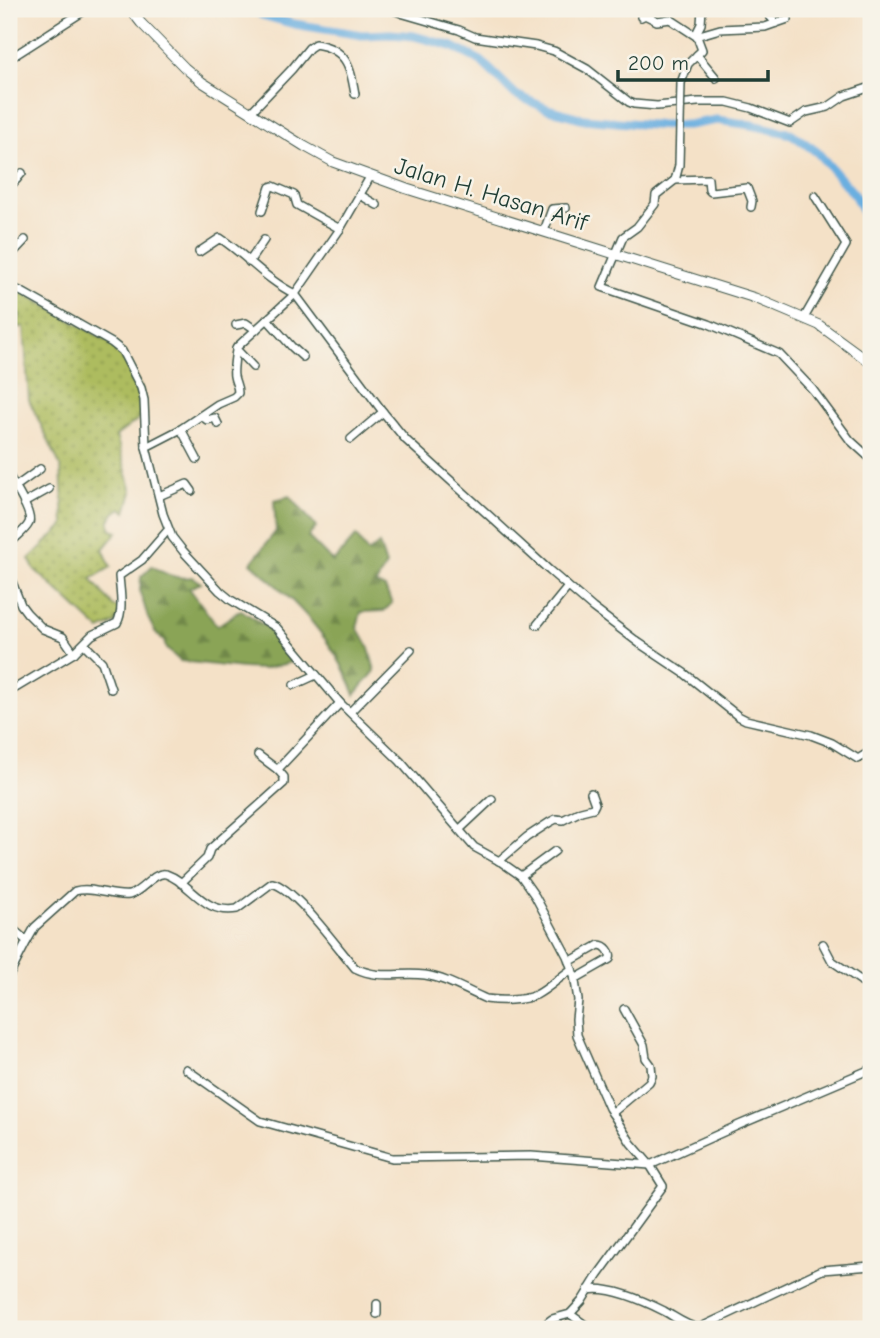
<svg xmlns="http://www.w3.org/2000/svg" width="880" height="1338" font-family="'Comic Neue',sans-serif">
<defs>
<pattern id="grass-dots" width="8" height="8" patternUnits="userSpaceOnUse" patternTransform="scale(1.75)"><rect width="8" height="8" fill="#adbc5f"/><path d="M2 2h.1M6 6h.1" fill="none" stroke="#8c9a4f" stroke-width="1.8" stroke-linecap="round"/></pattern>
<pattern id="forest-firs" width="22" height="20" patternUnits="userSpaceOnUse" patternTransform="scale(1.75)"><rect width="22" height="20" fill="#8aa456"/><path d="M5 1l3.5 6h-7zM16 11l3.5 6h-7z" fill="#708748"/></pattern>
</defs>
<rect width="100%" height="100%" fill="#f7f3e8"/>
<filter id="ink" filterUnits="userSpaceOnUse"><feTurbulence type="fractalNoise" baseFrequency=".0143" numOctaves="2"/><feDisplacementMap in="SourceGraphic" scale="14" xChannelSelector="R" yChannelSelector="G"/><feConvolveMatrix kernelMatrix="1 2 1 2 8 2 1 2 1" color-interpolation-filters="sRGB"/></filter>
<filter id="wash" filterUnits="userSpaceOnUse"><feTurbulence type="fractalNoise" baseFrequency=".00686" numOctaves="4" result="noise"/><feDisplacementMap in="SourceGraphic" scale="28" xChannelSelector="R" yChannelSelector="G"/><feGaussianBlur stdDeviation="1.57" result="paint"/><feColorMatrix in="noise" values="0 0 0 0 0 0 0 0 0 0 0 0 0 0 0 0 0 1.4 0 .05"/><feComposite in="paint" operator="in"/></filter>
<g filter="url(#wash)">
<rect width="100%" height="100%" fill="#f4e1c7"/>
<path fill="url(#grass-dots)" stroke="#667c4a" stroke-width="2" d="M 22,292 L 119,348 L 141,388 L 144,415 L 116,436 L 132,492 L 126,512 L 121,508 L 114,513 L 109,522 L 111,530 L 117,532 L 103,549 L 111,567 L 91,579 L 114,607 L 120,607 L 119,621 L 100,630 L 34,569 L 29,559 L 64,525 L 61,467 L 29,400 L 24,326 L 16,328 L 21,314 L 14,317 L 13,306 Z"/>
<g fill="url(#forest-firs)" stroke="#547045" stroke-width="2">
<path d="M 290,496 L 316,527 L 308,537 L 333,562 L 356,536 L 368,553 L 379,544 L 386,565 L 376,584 L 385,588 L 392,603 L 384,611 L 361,612 L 357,628 L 368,645 L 375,671 L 355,695 C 335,639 295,601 251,563 L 276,531 L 274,500 Z"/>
<path d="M 152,566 C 164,574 178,580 192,577 L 201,583 L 189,588 L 217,626 L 241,610 L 268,628 L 292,662 L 263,669 L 243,668 L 180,661 L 166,648 L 164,641 L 155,632 L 148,618 L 140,591 L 141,577 Z"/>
</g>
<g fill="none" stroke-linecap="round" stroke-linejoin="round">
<path stroke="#6bafe0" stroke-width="9" d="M 255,9 L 262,15 L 294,24 L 362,35 L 390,34 L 414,36 L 451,46 L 481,61 L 516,95 L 548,109 L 584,119 L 652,125 L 688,125 L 717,120 L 752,125 L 792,134 L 817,152 L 854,194 L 871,227"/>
</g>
</g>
<g filter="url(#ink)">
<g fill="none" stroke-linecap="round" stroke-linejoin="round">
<defs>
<g id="minor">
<path d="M 391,9 L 404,14 L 459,30 L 475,37 L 536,46 L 554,51 L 587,69 L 629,102 L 634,104 L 657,106 L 698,102 L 727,102 L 751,108 L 790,123 L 806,112 L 828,107 L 844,96 L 871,87"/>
<path d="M 767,13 L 776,23"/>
<path d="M 641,17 L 645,15 L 657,21 L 670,19 L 696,36 L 720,29 L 765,27 L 788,19"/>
<path d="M 697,55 L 716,78"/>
<path d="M 9,59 L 87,9"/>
<path d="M 681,83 L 688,64 L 702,50 L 696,34 L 701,24 L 702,9"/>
<path d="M 251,112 L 292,69 L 309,48 L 315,44 C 347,49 350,66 355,94"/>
<path d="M 9,172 L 17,179"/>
<path d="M 370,177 L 340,229 L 295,294 L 383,412 L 406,440 L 550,571 L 593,608 L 639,643 L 684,673 L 738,716 L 746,720 L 811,735 L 832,743 L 858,759 L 871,751"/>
<path d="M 676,177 L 675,180 L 656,195 L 655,204 L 637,227 L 623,237 L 602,287 L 709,324 L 779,354 L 813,390 L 850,440 L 871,459"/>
<path d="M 675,180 L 708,179 L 709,190 L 711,192 L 747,188 L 752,201 L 751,207"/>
<path d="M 9,188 L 22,173"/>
<path d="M 360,195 L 377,205"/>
<path d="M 262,211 L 270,187 L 273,186 L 294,195 L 297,205 L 340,229"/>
<path d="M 544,231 L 552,209 L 566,208"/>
<path d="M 9,257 L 25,240"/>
<path d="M 249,262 L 264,240"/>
<path d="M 9,286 L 22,292 L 112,343 L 122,351 L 141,388 L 144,400 L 146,447 L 163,514 L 172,537 L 183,551 L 220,591 L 231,600 L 277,628 L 340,703 L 400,761 L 474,847 L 501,862 L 521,876 L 535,896 L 550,924 L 567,956 L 574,975 L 578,1000 L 576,1019 L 577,1035 L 609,1108 L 631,1143 L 650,1165 L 663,1186 L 598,1275 L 582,1301 L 570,1314 L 552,1319 L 548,1322 L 544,1329"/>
<path d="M 804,318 L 846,245 L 815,196"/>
<path d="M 267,319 L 292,347 L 303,357"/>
<path d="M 236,325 L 246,323 L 256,330"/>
<path d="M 236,349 L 253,367"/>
<path d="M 202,416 L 207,420 L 215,418 L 218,424"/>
<path d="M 181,429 L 197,459"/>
<path d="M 351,439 L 383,412"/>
<path d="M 146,447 L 181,429 L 218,404 L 234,397 L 238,393 C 238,385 235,383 234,376 C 233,371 235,353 237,347 L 295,294 C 266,280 246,255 220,238 L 199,252"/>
<path d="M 9,476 C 14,485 33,514 29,523 C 26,530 15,538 9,544"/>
<path d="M 15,487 L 40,469"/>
<path d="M 159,496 L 187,484 L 192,491"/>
<path d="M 24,503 L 49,489"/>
<path d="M 9,574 L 21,605 L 27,613 L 43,629 L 63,637 L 74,653"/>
<path d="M 537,625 L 568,587"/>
<path d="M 84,644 L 102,662 L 111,689"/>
<path d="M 294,685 L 316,675"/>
<path d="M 9,692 L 74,653 L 92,635 L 117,623 C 124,611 120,590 119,576 L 142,560 L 168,530"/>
<path d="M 350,712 L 411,650"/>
<path d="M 258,755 L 278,770"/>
<path d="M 460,829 L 492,799"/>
<path d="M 499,861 L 527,837 L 550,822 L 556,819 L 563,820 L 581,811 L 593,808 L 595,804 L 591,793"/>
<path d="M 521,876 L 555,851"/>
<path d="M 181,883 L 207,858 L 210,849 L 284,783 L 284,777 L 278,770 L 279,768 L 340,703"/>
<path d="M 9,926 L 27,941 L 35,927 L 75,891 C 92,886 111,897 129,895 C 142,892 154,871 166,874 C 192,883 203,915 237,909 L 272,883 C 295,888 338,948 355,968 C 380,980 399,972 425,975 C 446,978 467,991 486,999 C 500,1001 522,1001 536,995 C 548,989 560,977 572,969"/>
<path d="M 823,944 L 832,961 L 860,980 L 871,991"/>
<path d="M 569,962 L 599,945 C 606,945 612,953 610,959 L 575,979"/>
<path d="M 9,976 L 27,941"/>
<path d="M 186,1069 L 260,1121 L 392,1158 L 531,1156 L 650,1165 L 739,1125 L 871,1069"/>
<path d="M 612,1113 L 649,1082 L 652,1076 L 651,1065 L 646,1058 L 644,1045 L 624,1009"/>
<path d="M 588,1290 C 610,1286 644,1301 664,1311 C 675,1317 686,1326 699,1328 L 822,1270 L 871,1266"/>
<path d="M 377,1304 L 377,1314"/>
<path d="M 570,1314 L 591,1329"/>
</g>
<path id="major" d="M 130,9 L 141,23 L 185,68 L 202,82 L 304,146 L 333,162 L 407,189 L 755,298 L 819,325 L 871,363"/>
</defs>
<use href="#minor" stroke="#3f564a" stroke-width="10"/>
<use href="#major" stroke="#3f564a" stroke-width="11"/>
<use href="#minor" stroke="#fff" stroke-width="7"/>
<use href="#major" stroke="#fff" stroke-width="9"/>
<defs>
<path id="minor-bridge" d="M 676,177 L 679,165 L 681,83"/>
</defs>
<use href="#minor-bridge" stroke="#3f564a" stroke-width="10" stroke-linecap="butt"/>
<use href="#minor-bridge" stroke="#fff" stroke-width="7"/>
</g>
</g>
<g text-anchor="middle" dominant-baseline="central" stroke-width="5" stroke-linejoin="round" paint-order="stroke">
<g font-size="24" fill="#1f3d34" stroke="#f7f3e8">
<text transform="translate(491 194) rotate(17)">Jalan H. Hasan Arif</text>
</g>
</g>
<rect width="880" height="1338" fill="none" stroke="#f7f3e8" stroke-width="35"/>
<path d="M618 70v10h150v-10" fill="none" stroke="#1f3d34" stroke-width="3.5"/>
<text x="628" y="70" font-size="21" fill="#1f3d34" stroke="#f7f3e8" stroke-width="5" paint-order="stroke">200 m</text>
</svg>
